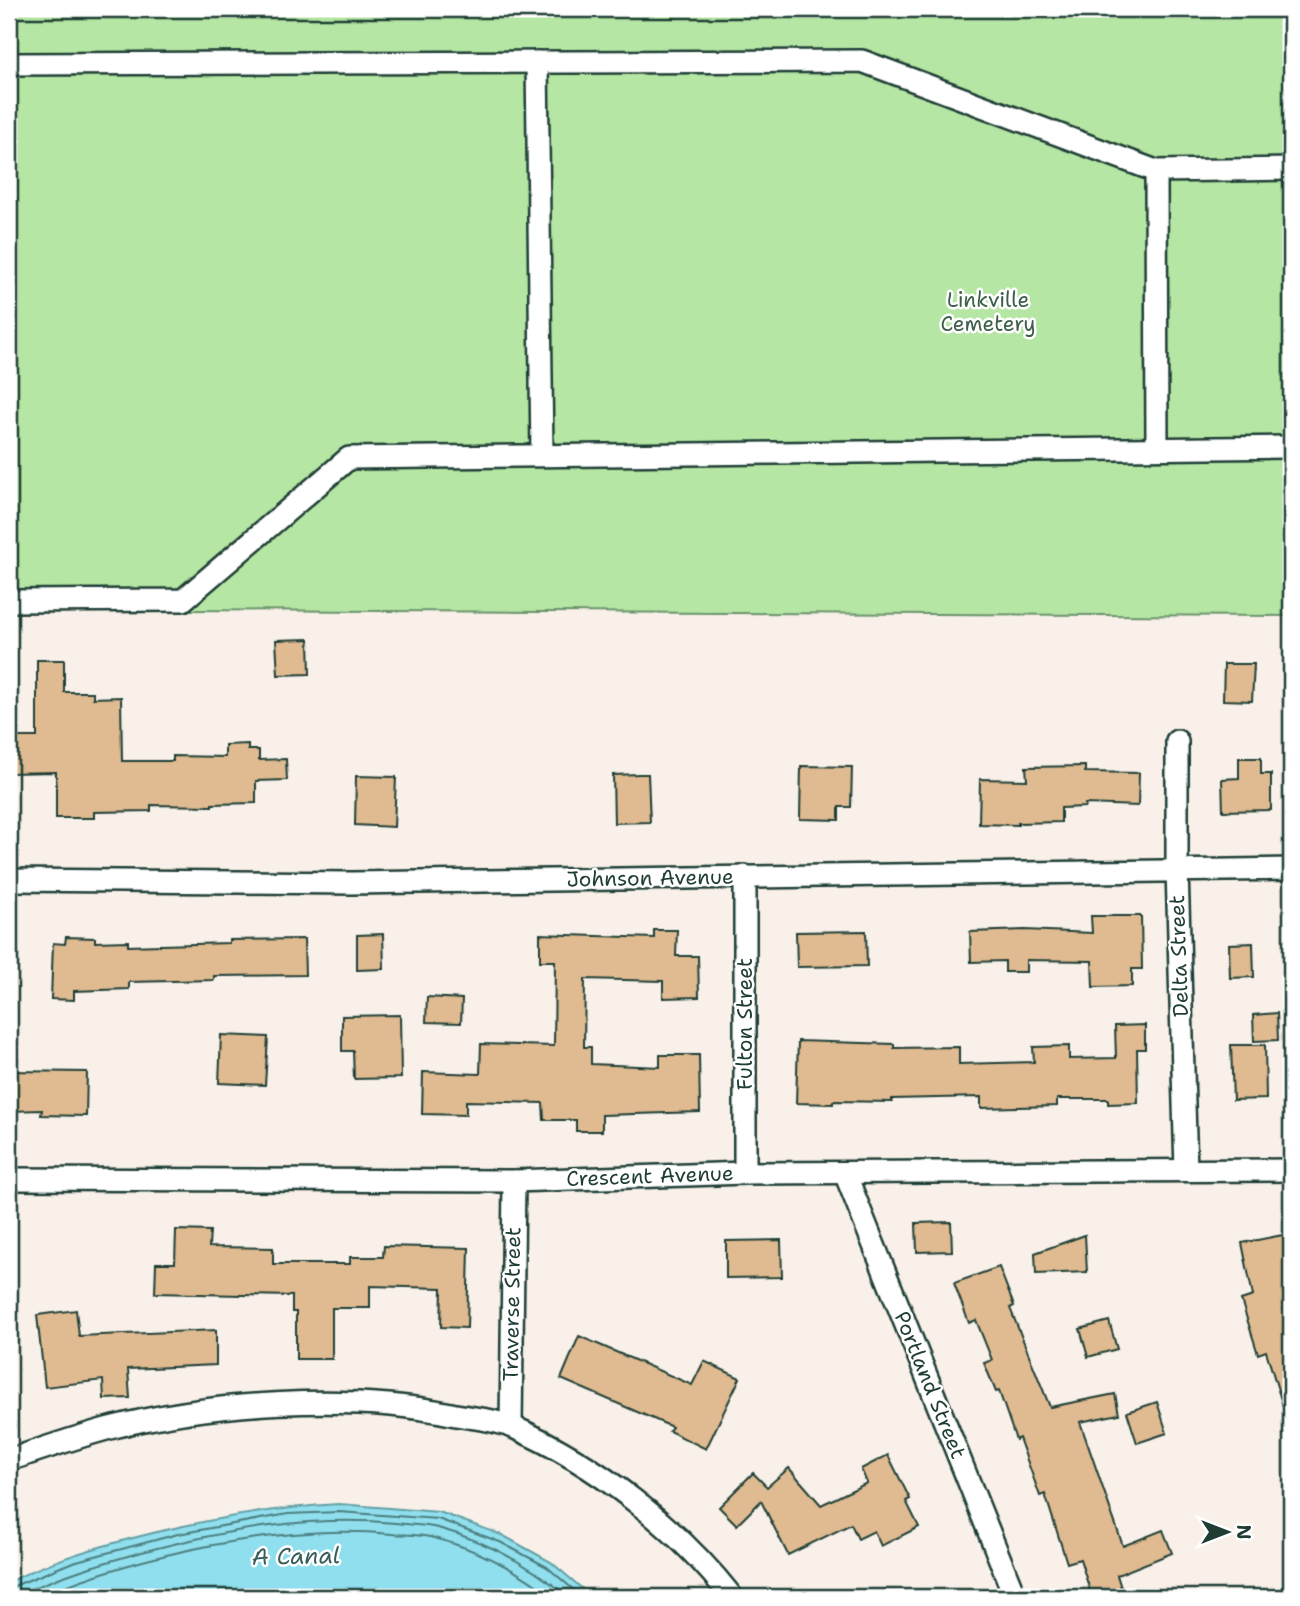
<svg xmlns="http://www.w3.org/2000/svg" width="1300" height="1606" font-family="'Shantell Sans',sans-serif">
<rect width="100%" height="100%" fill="#f9f1e9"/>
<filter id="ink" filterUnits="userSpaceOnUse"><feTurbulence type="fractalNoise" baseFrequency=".0143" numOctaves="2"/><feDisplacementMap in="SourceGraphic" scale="14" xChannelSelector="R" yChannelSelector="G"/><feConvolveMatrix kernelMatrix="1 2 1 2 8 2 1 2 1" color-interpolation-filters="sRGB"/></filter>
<g filter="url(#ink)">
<path fill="#b6e6a4" stroke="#6a926c" stroke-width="2" d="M 9,9 L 1291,9 L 1291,616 L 9,609 Z"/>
<path fill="#90dfee" stroke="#639ea4" stroke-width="2" d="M 339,1504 L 439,1512 L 502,1535 L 551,1562 L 592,1597 L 9,1597 L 9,1582 C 47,1562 87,1550 129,1539 C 198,1521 268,1508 339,1504 Z"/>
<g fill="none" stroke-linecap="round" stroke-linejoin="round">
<g stroke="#4c7e7e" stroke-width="2">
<path d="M 9,1588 L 73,1562 L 178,1534 L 288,1514 L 339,1512 L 438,1519 L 500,1542 L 547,1567 L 582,1597"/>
<path d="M 9,1597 L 17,1596 C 57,1576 99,1564 142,1552 C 225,1530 310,1515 395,1523 C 409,1525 424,1524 438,1528 C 486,1541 530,1565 569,1597"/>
<path d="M 38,1597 C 139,1554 283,1523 392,1534 C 405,1535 421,1534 434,1538 C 474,1548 521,1571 552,1597"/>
</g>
</g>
<g fill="#e0bb91" stroke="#1f3d34" stroke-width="2">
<path d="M 309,639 L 310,674 L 278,675 L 276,640 Z"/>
<path d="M 37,660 L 64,660 L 64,692 L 93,692 L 93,698 L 121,697 L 122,761 L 173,761 L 173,756 L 225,757 L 225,745 L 248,744 L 248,750 L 259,750 L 259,760 L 286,759 L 287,780 L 256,781 L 256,803 L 212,804 L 212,806 L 151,805 L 151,811 L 94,812 L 94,818 L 56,818 L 56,772 L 9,773 L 9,737 L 37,737 Z"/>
<path d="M 1224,664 L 1254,664 L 1252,701 L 1223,700 Z"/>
<path d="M 1239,758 L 1261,758 L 1261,774 L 1271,774 L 1271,810 L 1223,811 L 1222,779 L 1239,778 Z"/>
<path d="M 801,766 L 852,767 L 851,807 L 839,807 L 839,820 L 800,819 Z"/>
<path d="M 1085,766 L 1085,772 L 1139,773 L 1138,806 L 1085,804 L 1085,807 L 1061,808 L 1061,822 L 1018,823 L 1018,825 L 979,824 L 980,779 L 1027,780 L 1026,767 Z"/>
<path d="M 640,774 L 648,774 L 650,822 L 614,823 L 613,775 Z"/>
<path d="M 356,776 L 396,777 L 394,827 L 355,825 Z"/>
<path d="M 1091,916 L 1141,916 L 1142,969 L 1132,969 L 1132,986 L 1093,987 L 1092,961 L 1026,960 L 1026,972 L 1005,972 L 1005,961 L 971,962 L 970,932 L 1025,930 L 1092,933 Z"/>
<path d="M 654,930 L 677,930 L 676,956 L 698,956 L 699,997 L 663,998 L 663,981 L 585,979 L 584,1047 L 591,1047 L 591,1064 L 660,1067 L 660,1055 L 699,1055 L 700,1112 L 602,1115 L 602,1131 L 576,1131 L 576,1120 L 544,1120 L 543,1103 L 466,1101 L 466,1115 L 422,1114 L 423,1072 L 480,1074 L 481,1044 L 554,1046 L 555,961 L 540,961 L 540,934 L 654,938 Z"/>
<path d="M 866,931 L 867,966 L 797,967 L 796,932 Z"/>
<path d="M 383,934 L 384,969 L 357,970 L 357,935 Z"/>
<path d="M 66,937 L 95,938 L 95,942 L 128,941 L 128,946 L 229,943 L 229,940 L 304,939 L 305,975 L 214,976 L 214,980 L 129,982 L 129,989 L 74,991 L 74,1000 L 51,999 L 53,943 L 65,944 Z"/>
<path d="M 1253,943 L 1254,977 L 1230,978 L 1229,944 Z"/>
<path d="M 427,997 L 462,999 L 461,1023 L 426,1022 Z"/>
<path d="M 1277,1013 L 1278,1040 L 1254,1041 L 1253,1015 Z"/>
<path d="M 400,1015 L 401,1078 L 354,1079 L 353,1051 L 342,1051 L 342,1016 Z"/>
<path d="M 1145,1025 L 1145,1049 L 1137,1049 L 1138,1103 L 1108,1104 L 1108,1099 L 1057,1099 L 1057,1106 L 981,1108 L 981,1097 L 892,1099 L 892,1102 L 833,1101 L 833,1104 L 796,1103 L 798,1041 L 894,1044 L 894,1048 L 959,1047 L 959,1064 L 1034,1062 L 1033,1047 L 1069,1046 L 1069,1059 L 1116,1058 L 1115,1026 Z"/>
<path d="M 221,1035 L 268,1037 L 265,1085 L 219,1083 Z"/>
<path d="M 1231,1045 L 1265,1045 L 1266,1099 L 1233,1100 Z"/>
<path d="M 9,1071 L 87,1072 L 86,1116 L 41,1115 L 42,1110 L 9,1111 Z"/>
<path d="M 951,1222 L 952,1251 L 917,1252 L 916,1223 Z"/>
<path d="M 176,1230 L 210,1231 L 209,1247 L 273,1248 L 273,1264 L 350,1264 L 350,1257 L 383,1257 L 384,1246 L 469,1248 L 467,1328 L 441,1327 L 442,1288 L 370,1286 L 370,1308 L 332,1308 L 332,1359 L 296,1359 L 296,1312 L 292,1312 L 292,1296 L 155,1293 L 156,1263 L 175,1263 Z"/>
<path d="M 1085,1235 L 1087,1272 L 1036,1274 L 1035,1253 Z"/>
<path d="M 1283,1235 L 1291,1274 L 1291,1415 L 1286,1416 L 1266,1351 L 1258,1354 L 1241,1300 L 1253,1296 L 1242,1243 Z"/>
<path d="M 781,1240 L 782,1277 L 726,1278 L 726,1241 Z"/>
<path d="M 999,1267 L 1014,1306 L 1010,1308 L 1050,1407 L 1115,1394 L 1119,1414 L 1080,1422 L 1123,1546 L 1163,1530 L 1172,1553 L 1117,1575 L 1124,1597 L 1092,1597 L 1080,1559 L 1067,1563 L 1045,1494 L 1040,1496 L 1019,1438 L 1016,1440 L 999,1391 L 996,1392 L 984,1363 L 992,1360 L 976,1320 L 969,1323 L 954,1283 Z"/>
<path d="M 76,1310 L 79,1336 L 216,1330 L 216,1365 L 128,1369 L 130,1398 L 104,1399 L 103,1380 L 45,1387 L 37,1315 Z"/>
<path d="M 1109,1321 L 1117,1349 L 1088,1357 L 1080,1329 Z"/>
<path d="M 579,1336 L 692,1385 L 704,1361 L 740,1378 L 706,1449 L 669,1431 L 672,1427 L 561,1379 Z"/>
<path d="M 1157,1402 L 1167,1433 L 1137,1443 L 1127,1412 Z"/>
<path d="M 888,1455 L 910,1499 L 906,1501 L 919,1527 L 881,1546 L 874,1531 L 858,1539 L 851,1524 L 788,1555 L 761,1501 L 737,1525 L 719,1507 L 753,1473 L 767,1487 L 789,1468 L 821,1505 L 867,1483 L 861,1469 Z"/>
</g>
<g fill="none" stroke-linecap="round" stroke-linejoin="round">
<defs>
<g id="minor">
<path d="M 537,62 L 542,455"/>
<path d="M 9,64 L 862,61 L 1156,171 L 1291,169"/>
<path d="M 1156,171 L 1157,448"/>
<path d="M 9,601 L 183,600 L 349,458 L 1291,447"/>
<path d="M 1177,741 L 1177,870 L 1186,1170"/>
<path d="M 9,880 L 352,883 L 1291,869"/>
<path d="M 745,1173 L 745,876"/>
<path d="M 845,1173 L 1015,1597"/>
<path d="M 9,1179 L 514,1181 L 745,1173 L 1291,1170"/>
<path d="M 511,1426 L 514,1181"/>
<path d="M 9,1460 C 42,1449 76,1437 110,1428 C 210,1402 350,1393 451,1414 C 470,1418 495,1419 513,1427 C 595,1463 677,1527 732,1597"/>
</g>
</defs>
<use href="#minor" stroke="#1f3d34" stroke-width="26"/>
<use href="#minor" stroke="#fff" stroke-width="21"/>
</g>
</g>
<g text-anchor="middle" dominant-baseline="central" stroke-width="5" stroke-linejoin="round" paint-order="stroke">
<g font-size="21" fill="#3d5f4a" stroke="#fff">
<text x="988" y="300">Linkville<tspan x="988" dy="24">Cemetery</tspan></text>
</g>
<g font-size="21" fill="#1f3d34" stroke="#fff">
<text transform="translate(650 878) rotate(-1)">Johnson Avenue</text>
<text transform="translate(1179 956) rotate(-92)">Delta Street</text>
<text transform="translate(745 1024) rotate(-90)">Fulton Street</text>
<text transform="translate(650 1176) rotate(-2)">Crescent Avenue</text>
<text transform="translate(512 1304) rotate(-89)">Traverse Street</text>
<text transform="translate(930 1385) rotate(68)">Portland Street</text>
</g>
<g font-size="23" font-style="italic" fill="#365d59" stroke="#fff">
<text transform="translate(296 1556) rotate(-1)">A Canal</text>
</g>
</g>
<rect width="1300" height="1606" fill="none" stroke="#fff" stroke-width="35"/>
<rect x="18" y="18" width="1265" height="1571" fill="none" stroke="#1f3d34" stroke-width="2.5" filter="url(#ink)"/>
<g transform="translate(1227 1532) rotate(90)" stroke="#ffffff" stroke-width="5" paint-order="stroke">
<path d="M0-5L12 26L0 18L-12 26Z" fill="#1f3d34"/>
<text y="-10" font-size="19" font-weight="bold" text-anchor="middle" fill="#1f3d34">N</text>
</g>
</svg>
